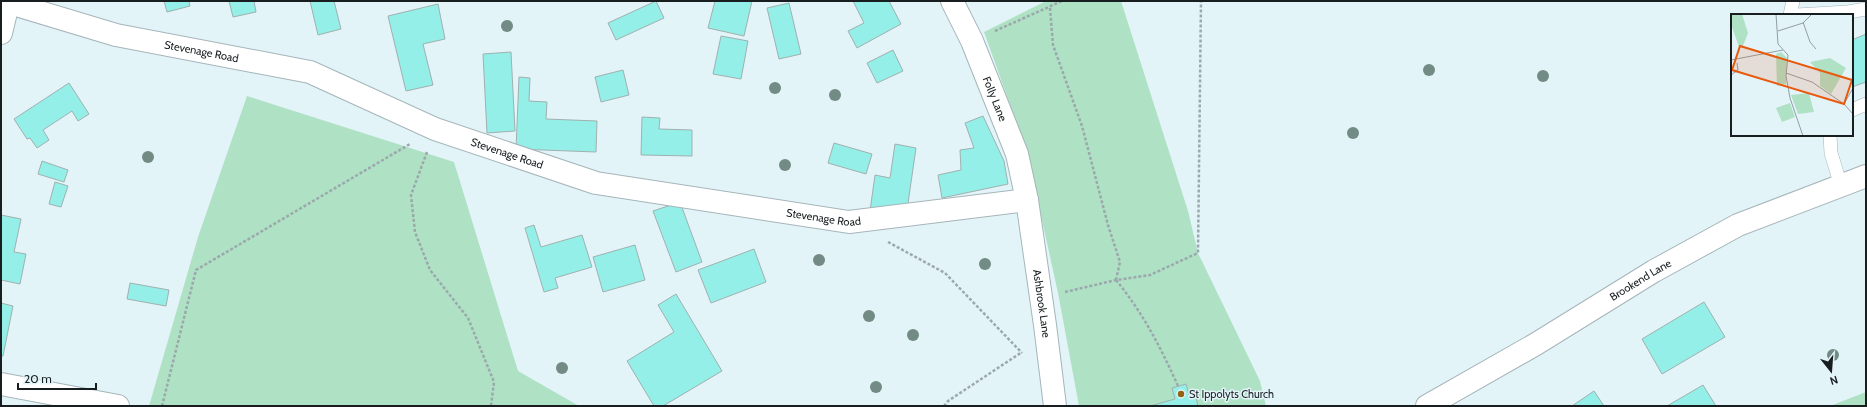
<svg xmlns="http://www.w3.org/2000/svg" width="1867" height="407" font-family="Cabin,sans-serif">
<rect width="100%" height="100%" fill="#e3f4f9"/>
<g fill="#afe1c5">
<path d="M 1046,1 L 1121,1 L 1188,211 L 1198,253 L 1260,381 L 1266,406 L 1079,406 L 1058,293 L 1027,152 L 984,32 Z"/>
<path d="M 247,96 L 454,162 L 518,371 L 579,406 L 149,406 L 198,237 Z"/>
<path d="M 1866,392 L 1866,406 L 1830,406 Z"/>
</g>
<g fill="#93efe7" stroke="#a0b1af">
<path d="M 164,1 L 189,1 L 190,6 L 167,12 Z"/>
<path d="M 229,1 L 254,1 L 256,12 L 233,17 Z"/>
<path d="M 310,1 L 334,1 L 341,29 L 318,35 Z"/>
<path d="M 656,1 L 664,18 L 616,40 L 608,23 Z"/>
<path d="M 715,1 L 752,1 L 744,36 L 708,28 Z"/>
<path d="M 853,1 L 889,1 L 901,24 L 857,48 L 848,31 L 864,23 Z"/>
<path d="M 789,3 L 801,54 L 779,59 L 767,8 Z"/>
<path d="M 438,4 L 445,39 L 423,44 L 433,85 L 406,91 L 388,16 Z"/>
<path d="M 1866,34 L 1866,82 L 1852,87 L 1852,40 Z"/>
<path d="M 721,36 L 748,41 L 741,79 L 713,74 Z"/>
<path d="M 893,50 L 903,71 L 877,83 L 867,63 Z"/>
<path d="M 511,52 L 515,131 L 487,133 L 483,54 Z"/>
<path d="M 623,70 L 629,95 L 601,102 L 595,77 Z"/>
<path d="M 519,77 L 530,78 L 529,101 L 547,102 L 546,119 L 597,121 L 596,152 L 516,149 Z"/>
<path d="M 69,83 L 89,114 L 78,121 L 72,111 L 43,130 L 49,140 L 37,148 L 30,138 L 27,139 L 14,119 Z"/>
<path d="M 983,116 L 1004,161 L 1008,184 L 942,198 L 938,175 L 961,170 L 960,150 L 974,148 L 965,123 Z"/>
<path d="M 642,117 L 660,118 L 659,129 L 692,130 L 692,156 L 641,155 Z"/>
<path d="M 834,143 L 872,154 L 866,174 L 828,163 Z"/>
<path d="M 895,144 L 916,148 L 906,217 L 870,211 L 875,175 L 890,178 Z"/>
<path d="M 42,161 L 68,170 L 64,182 L 38,174 Z"/>
<path d="M 55,182 L 68,186 L 61,207 L 49,204 Z"/>
<path d="M 680,202 L 702,262 L 676,272 L 653,211 Z"/>
<path d="M 1,215 L 21,219 L 14,252 L 26,254 L 20,284 L 1,280 Z"/>
<path d="M 534,225 L 541,247 L 582,235 L 592,267 L 555,278 L 558,288 L 544,292 L 525,228 Z"/>
<path d="M 635,245 L 645,280 L 603,292 L 593,257 Z"/>
<path d="M 754,249 L 766,282 L 711,303 L 698,270 Z"/>
<path d="M 130,283 L 169,290 L 166,306 L 127,299 Z"/>
<path d="M 676,294 L 722,371 L 663,406 L 654,406 L 627,361 L 674,332 L 658,305 Z"/>
<path d="M 1704,302 L 1725,337 L 1662,374 L 1642,339 Z"/>
<path d="M 1,303 L 13,306 L 3,356 L 1,356 Z"/>
<path d="M 1186,384 L 1189,395 L 1195,394 L 1198,406 L 1150,406 L 1175,399 L 1172,388 Z"/>
<path d="M 1703,385 L 1716,406 L 1667,406 Z"/>
<path d="M 1594,391 L 1604,406 L 1572,406 Z"/>
</g>
<g fill="none" stroke-linecap="round" stroke-linejoin="round">
<defs>
<g id="lane">
<path d="M 1790,15 L 1793,1"/>
<path d="M 1797,15 L 1848,12 L 1866,9"/>
<path d="M 1852,110 L 1866,104"/>
<path d="M 1830,135 L 1831,153 L 1841,186"/>
</g>
<g id="street">
<path id="s1" d="M 3,1 L 116,35 L 310,72 L 435,129 L 596,183 L 849,222 L 1027,200"/>
<path id="s2" d="M 952,1 L 972,41 L 1017,154 L 1027,200 L 1045,325 L 1055,406"/>
<path d="M 1,33 L 8,4"/>
<path d="M 1,384 L 118,406"/>
<path id="s3" d="M 1427,406 L 1536,344 L 1654,271 L 1738,225 L 1866,176"/>
</g>
</defs>
<use href="#lane" stroke="#a5b5ba" stroke-width="14"/>
<use href="#street" stroke="#a5b5ba" stroke-width="24"/>
<g stroke="#9ba8ac" stroke-width="2.5" stroke-dasharray="3 2" stroke-linecap="butt">
<path d="M 1050,8 L 1053,45 L 1082,126 L 1108,225 L 1120,262 L 1116,280"/>
<path d="M 995,31 L 1062,1"/>
<path d="M 427,152 L 411,195 L 415,232 L 430,270 L 468,318 L 494,382 L 491,406"/>
<path d="M 888,242 L 945,273 L 1022,353"/>
<path d="M 1116,280 C 1143,313 1161,348 1178,386"/>
<path d="M 1065,292 L 1116,280 L 1150,275 L 1198,253 L 1201,1"/>
<path d="M 162,406 L 196,270 L 410,144"/>
<path d="M 944,406 L 948,401 L 1022,352"/>
</g>
<use href="#lane" stroke="#fff" stroke-width="13"/>
<use href="#street" stroke="#fff" stroke-width="22"/>
</g>
<g fill="#728b84">
<circle cx="507" cy="26" r="6"/>
<circle cx="1429" cy="70" r="6"/>
<circle cx="1543" cy="76" r="6"/>
<circle cx="775" cy="88" r="6"/>
<circle cx="835" cy="95" r="6"/>
<circle cx="1353" cy="133" r="6"/>
<circle cx="148" cy="157" r="6"/>
<circle cx="785" cy="165" r="6"/>
<circle cx="819" cy="260" r="6"/>
<circle cx="985" cy="264" r="6"/>
<circle cx="869" cy="316" r="6"/>
<circle cx="913" cy="335" r="6"/>
<circle cx="1833" cy="355" r="6"/>
<circle cx="562" cy="368" r="6"/>
<circle cx="876" cy="387" r="6"/>
</g>
<circle fill="#926310" stroke="#e3f4f9" stroke-width="1.5" cx="1181" cy="394" r="4"/>
<g text-anchor="middle" dominant-baseline="central" stroke-width="3" stroke-linejoin="round" paint-order="stroke">
<g font-size="11" fill="#181e20" stroke="#e3f4f9">
<text stroke="none"><textPath href="#s1" startOffset="205">Stevenage Road</textPath></text>
<text stroke="none"><textPath href="#s2" startOffset="107">Folly Lane</textPath></text>
<text stroke="none"><textPath href="#s1" startOffset="529">Stevenage Road</textPath></text>
<text stroke="none"><textPath href="#s1" startOffset="853">Stevenage Road</textPath></text>
<text stroke="none"><textPath href="#s3" startOffset="248">Brookend Lane</textPath></text>
<text stroke="none"><textPath href="#s2" startOffset="318">Ashbrook Lane</textPath></text>
</g>
<g font-size="11" fill="#181e20" stroke="#e3f4f9" text-anchor="start">
<text x="1189" y="394">St Ippolyts Church</text>
</g>
</g>
<g transform="translate(1731 14)">
<rect width="122" height="122" fill="#e3f4f9"/>
<path d="M 0,0 L 11,0 L 17,19 L 12,32 L 8,33 L 0,10 ZM 50,38 L 56,44 L 55,70 L 46,72 L 45,40 ZM 99,44 L 115,54 L 100,80 L 89,72 L 89,59 L 79,48 ZM 78,79 L 83,98 L 67,100 L 60,81 ZM 59,89 L 64,103 L 51,108 L 45,94 Z" fill="#afe1c5"/>
<path fill="none" stroke="#929ea2" stroke-width="1" d="M 45,0 L 47,30 L 57,41 L 55,62 L 59,84 L 72,122M 72,8 L 79,28 L 85,35M 47,17 L 72,9 L 81,0M 0,46 L 52,36M 55,59 L 81,68 L 113,90 L 122,100M 0,61 L 7,56 L 6,49M 113,90 L 122,74"/>
<path fill="#e8590c" fill-opacity="0.15" stroke="#e8590c" stroke-width="2" d="M 9,32 L 121,66 L 113,90 L 1,56 Z"/>
<rect width="122" height="122" fill="none" stroke="#181e20" stroke-width="2"/>
</g>
<rect width="1867" height="407" fill="none" stroke="#181e20" stroke-width="4"/>
<g transform="translate(1831 371) rotate(163)" stroke="#e3f4f9" stroke-width="3" paint-order="stroke">
<path d="M0-3L7 15L0 10L-7 15Z" fill="#181e20"/>
<text y="-6" font-size="11" font-weight="bold" text-anchor="middle" fill="#181e20">N</text>
</g>
<path d="M18 383v6h78v-6" fill="none" stroke="#181e20" stroke-width="2"/>
<text x="24" y="383" font-size="12" fill="#181e20" stroke="#e3f4f9" stroke-width="3" paint-order="stroke">20 m</text>
</svg>
